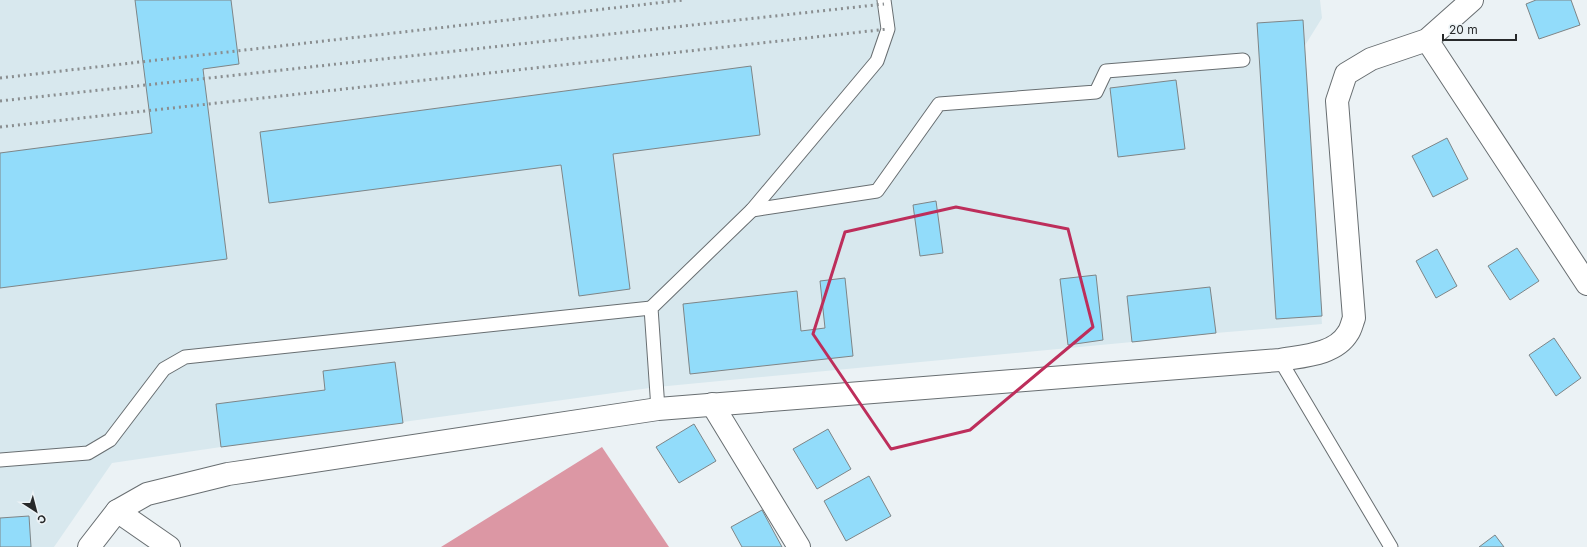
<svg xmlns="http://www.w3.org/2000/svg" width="1587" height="547" font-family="Inter,sans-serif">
<rect width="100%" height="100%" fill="#ebf2f5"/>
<path fill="#d8e8ee" d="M 0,0 L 1320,0 L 1322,18 L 1304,47 L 1322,324 L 1216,333 L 1132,342 L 657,387 L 221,447 L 112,463 L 54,547 L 0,547 Z"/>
<path fill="#dc97a4" d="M 602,447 L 669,547 L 441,547 Z"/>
<g fill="#92dcfa" stroke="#7e8587">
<path d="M 135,0 L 231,0 L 239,64 L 203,69 L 227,259 L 0,288 L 0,153 L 152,133 Z"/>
<path d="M 1536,0 L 1571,0 L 1580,25 L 1539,39 L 1526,4 Z"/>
<path d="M 1303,20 L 1322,316 L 1276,319 L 1257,23 Z"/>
<path d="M 751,66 L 760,135 L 613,154 L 630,289 L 579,296 L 561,165 L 269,203 L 260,132 Z"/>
<path d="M 1176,80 L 1185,149 L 1118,157 L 1110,88 Z"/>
<path d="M 1447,138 L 1468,179 L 1433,197 L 1412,156 Z"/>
<path d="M 936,201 L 943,253 L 920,256 L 913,205 Z"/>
<path d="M 1517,248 L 1539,281 L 1510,300 L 1488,266 Z"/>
<path d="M 1437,249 L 1457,286 L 1436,298 L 1416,261 Z"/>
<path d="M 1096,275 L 1103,340 L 1068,345 L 1060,279 Z"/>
<path d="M 845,278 L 853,356 L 690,374 L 683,304 L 797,291 L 801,331 L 825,328 L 820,281 Z"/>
<path d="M 1210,287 L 1216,333 L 1132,342 L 1127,296 Z"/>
<path d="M 1554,338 L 1581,378 L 1556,396 L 1529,355 Z"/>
<path d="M 395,362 L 403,423 L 221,447 L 216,404 L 325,390 L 323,371 Z"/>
<path d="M 694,424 L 716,461 L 679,483 L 656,447 Z"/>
<path d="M 828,429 L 851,469 L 817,489 L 793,449 Z"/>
<path d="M 869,476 L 891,516 L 846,541 L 824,501 Z"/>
<path d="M 762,510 L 782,547 L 742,547 L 731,527 Z"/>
<path d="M 29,516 L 31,547 L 0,547 L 0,518 Z"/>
<path d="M 1495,535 L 1504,547 L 1479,547 Z"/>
</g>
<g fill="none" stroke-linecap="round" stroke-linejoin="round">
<defs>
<g id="lane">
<path d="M 752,210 L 877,191 L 939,104 L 1096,92 L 1106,71 L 1243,60"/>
<path d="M 1280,360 L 1391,547"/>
<path d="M 658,409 L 651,308 L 752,210 L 877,61 L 888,29 L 884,0"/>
<path d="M 0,460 L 88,453 L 110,440 L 164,369 L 185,357 L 651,308"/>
</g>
<g id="street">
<path d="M 1427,40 L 1587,284"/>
<path d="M 712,404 L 799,547"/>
<path d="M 117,511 L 169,547"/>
<path d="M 89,547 L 117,511 L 147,494 L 228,474 L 658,409 L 1280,360 C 1302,356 1335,355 1348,333 C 1351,329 1352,323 1354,318 L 1337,101 L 1346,74 L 1371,59 L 1427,40 L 1472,0"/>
</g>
</defs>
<use href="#lane" stroke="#686e71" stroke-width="15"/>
<use href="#street" stroke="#686e71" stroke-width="24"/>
<use href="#lane" stroke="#fff" stroke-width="13"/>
<use href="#street" stroke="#fff" stroke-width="22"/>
<g stroke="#8a8e90" stroke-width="3" stroke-dasharray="2 4" stroke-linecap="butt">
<path d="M 0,78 L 683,0"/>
<path d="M 0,101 L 884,4"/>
<path d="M 0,127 L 888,29"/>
</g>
</g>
<path fill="none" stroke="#bd2e5b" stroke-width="3" stroke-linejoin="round" d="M 956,207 L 1068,229 L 1093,327 L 970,430 L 891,449 L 813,334 L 845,232 Z"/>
<g transform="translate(36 511) rotate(144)" stroke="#ebf2f5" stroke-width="3" paint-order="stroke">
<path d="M0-3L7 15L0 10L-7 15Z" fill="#27292a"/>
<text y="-6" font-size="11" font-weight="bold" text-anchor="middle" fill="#27292a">С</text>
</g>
<path d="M1443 34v6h73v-6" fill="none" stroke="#27292a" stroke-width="2"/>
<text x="1449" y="34" font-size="12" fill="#27292a" stroke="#ebf2f5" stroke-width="3" paint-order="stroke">20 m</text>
</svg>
